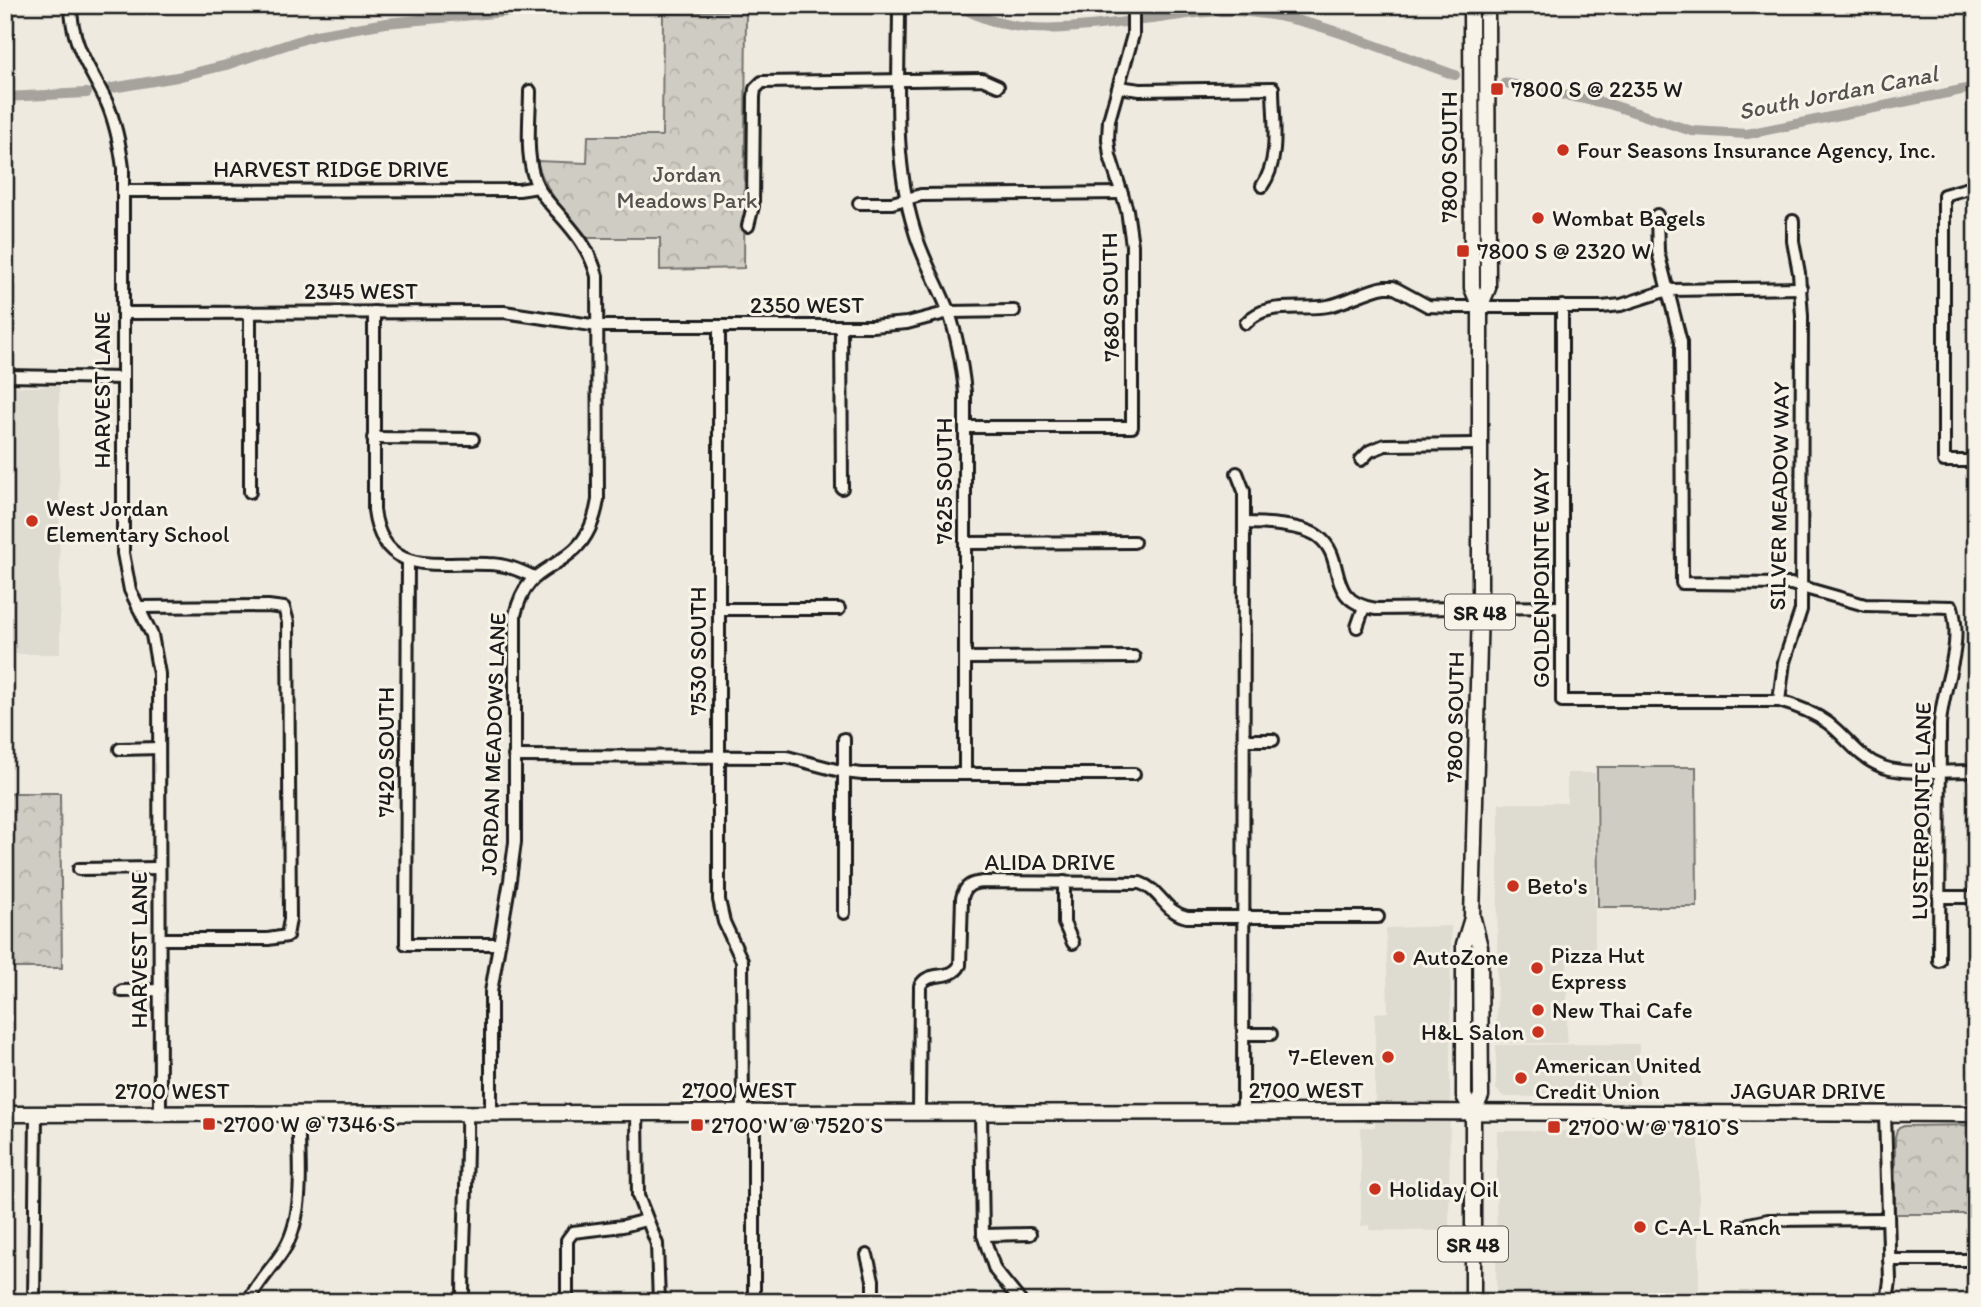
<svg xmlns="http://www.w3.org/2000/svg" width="1981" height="1307" font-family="Itim,sans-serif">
<defs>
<pattern id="park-crowns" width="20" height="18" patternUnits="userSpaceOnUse" patternTransform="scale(1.75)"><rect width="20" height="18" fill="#cfccc3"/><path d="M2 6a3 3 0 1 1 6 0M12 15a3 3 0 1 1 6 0" fill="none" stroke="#b1afa7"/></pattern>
</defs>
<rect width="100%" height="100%" fill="#eeeae0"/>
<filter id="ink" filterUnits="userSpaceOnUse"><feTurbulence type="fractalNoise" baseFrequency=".0143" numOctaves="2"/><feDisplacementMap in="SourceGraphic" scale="14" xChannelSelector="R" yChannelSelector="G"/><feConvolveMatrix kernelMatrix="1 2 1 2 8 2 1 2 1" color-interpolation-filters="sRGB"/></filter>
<g filter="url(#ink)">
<g fill="#dedbd1">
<path d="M 59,385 L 60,654 L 5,654 L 5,386 L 34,387 Z"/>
<path d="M 1567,773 L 1595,773 L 1595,962 L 1567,963 L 1567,1043 L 1496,1043 L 1499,803 L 1567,803 Z"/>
<path d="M 1451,926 L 1449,1231 L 1369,1230 L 1369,1225 L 1361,1226 L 1361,1127 L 1375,1127 L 1375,1013 L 1388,1012 L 1386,928 Z"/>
<path d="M 1639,1044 L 1639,1096 L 1504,1097 L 1496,1089 L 1496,1045 Z"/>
<path d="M 1497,1131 L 1699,1131 L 1699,1302 L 1496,1302 Z"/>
</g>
<path fill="#cfccc3" stroke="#767470" stroke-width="2" d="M 1597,767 L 1696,767 L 1697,907 L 1598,907 Z"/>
<g fill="url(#park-crowns)" stroke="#767470" stroke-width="2">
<path d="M 746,10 L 744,268 L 660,270 L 660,238 L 588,238 C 567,213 545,193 537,161 L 587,163 L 588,136 L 662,136 L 663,13 Z"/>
<path d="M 5,793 L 60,793 L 62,968 L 5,968 Z"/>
<path d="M 1976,1125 L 1976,1214 L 1895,1214 L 1895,1137 L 1897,1129 L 1904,1126 Z"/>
</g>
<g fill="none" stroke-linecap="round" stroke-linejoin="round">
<g stroke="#a6a39d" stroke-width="10">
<path d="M 957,5 C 967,10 977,16 987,19 C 1031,35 1080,27 1125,22"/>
<path d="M 1142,20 C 1170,17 1199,11 1228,11 C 1304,11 1384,51 1455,75"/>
<path d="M 1505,83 L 1609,104 L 1692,131 L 1747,134 L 1976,87"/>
<path d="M 112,88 L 177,77 L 226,65 L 316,35 L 386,23 L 516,11 L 575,10 L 626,5"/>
<path d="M 5,97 L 87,93"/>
</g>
<defs>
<g id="minor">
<path d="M 71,5 C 71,46 91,69 107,103 C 116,124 120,145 123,168 L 123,553 L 130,590 L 152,635 L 159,674 L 160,1114"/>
<path d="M 899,5 C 899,80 892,157 914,229 C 922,259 939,285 949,313 C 958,339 962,365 965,392 L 965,773"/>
<path d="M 1119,87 L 1140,90 L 1273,88 C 1273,119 1281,159 1262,186"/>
<path d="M 1976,186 L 1944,195 L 1944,461 L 1976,461"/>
<path d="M 123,191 L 519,190 L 538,187"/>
<path d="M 859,203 L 892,203 L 921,195 L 1122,193"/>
<path d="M 1657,215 L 1658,252 L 1681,342 L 1682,583 L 1791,584 L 1865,605 L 1952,607 C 1964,648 1942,685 1940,725 L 1939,961"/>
<path d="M 748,226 L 753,206 L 754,97 L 755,89 L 762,82 L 982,79 L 998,86"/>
<path d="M 1562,306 L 1562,701 L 1779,701 C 1797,706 1813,712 1828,723 C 1849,739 1857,757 1883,767 C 1909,776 1948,770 1976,771"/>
<path d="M 250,312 L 250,492"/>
<path d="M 374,312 L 374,510 C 383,579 438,561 488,564 C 505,564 519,570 534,577"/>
<path d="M 123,313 L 504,312 L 598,326 L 872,326 L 907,323 L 949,312 L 1014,311"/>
<path d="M 1246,323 C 1266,300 1301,311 1328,306 C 1348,302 1366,290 1385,287 L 1393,287 L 1428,306 L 1453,307 L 1602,307 L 1621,305 L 1668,290 L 1801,288"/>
<path d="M 719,326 L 719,900 L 724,922 L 742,961 L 743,1113"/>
<path d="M 841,326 L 842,488"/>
<path d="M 5,376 L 123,378"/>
<path d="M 965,427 L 1132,427 L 1132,245 L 1127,210 L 1110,156 L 1108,139 L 1109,120 L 1133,35 L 1133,5"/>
<path d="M 373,438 L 473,439"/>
<path d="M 1361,460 L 1370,451 L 1385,445 L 1480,444"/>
<path d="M 1237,473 L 1244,491 L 1244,510 L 1243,1113"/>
<path d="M 1244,523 C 1263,523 1304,525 1319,537 C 1348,560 1323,601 1376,609 L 1562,607"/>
<path d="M 965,543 L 1134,542"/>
<path d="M 408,560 L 406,944 L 499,944"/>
<path d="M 138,607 L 268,606 L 284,608 L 288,622 L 290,919 L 287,936 L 268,939 L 160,939"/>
<path d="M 719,609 L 839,609"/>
<path d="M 1357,627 L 1364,607"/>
<path d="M 965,658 L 1134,657"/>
<path d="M 1779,701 L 1784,662 L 1801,610 L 1802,316 L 1799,273 L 1793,241 L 1793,221"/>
<path d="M 844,739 L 844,913"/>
<path d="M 1244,740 L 1273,740"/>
<path d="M 120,749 L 159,748"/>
<path d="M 514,756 L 787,757 L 844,772 L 862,774 L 1134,774"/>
<path d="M 79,869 L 159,868"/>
<path d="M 1064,882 L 1064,923 L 1073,943"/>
<path d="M 1939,897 L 1976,897"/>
<path d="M 122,991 L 160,990"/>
<path d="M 1244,1034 L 1271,1034"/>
<path d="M 491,1113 L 491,992 L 510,880 L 515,842 L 515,615 C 526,570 546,575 575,549 C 589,536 595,518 598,500 L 597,276 C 590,250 576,233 558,213 C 551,205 543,197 538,187 C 524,160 530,121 530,91"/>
<path d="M 637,1113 L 638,1196 L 657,1244 L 659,1302"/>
<path d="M 754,1113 L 754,1302"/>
<path d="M 919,1113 L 920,986 C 929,969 951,982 960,965 L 962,898 C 965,885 972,883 983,882 L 1140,883 C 1161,890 1164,912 1187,917 L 1378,917"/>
<path d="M 981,1113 L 983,1235 L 995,1270 L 1021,1302"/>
<path d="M 1885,1114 L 1890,1281 L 1887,1302"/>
<path d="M 1749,1224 L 1768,1220 L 1887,1219"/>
<path d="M 983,1235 L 1030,1234"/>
<path d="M 867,1255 L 873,1280 L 873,1302"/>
<path d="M 1889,1260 L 1976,1260"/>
<path d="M 34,1302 L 36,1114"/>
<path d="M 248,1302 C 257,1282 274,1267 285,1248 C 306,1212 299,1155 298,1114"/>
<path d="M 463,1302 C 463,1239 468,1176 467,1113"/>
<path d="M 567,1302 L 567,1240 L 573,1232 L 623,1226 L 646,1220"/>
</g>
<g id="major">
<path d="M 1471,5 L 1472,288 L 1480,307"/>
<path d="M 1473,1113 L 1464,1096 L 1464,944 L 1472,918 L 1480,607 L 1480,307 L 1488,288 L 1487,5"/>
<path d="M 5,1114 L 1368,1112 L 1976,1114"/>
<path d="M 1473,1302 L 1473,1113 L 1481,1096 L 1480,947 L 1473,919"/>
</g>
</defs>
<use href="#minor" stroke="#1c1c1c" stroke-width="16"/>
<use href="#major" stroke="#1c1c1c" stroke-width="19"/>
<use href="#minor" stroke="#f7f3e8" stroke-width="10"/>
<use href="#major" stroke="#f7f3e8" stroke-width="14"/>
</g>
</g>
<g fill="#c8321e" stroke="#f7f3e8" stroke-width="2.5">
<rect x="1490" y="82" width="14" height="14" rx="3.5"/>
<circle cx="1563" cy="150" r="7"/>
<circle cx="1538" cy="218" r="7"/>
<rect x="1456" y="244" width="14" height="14" rx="3.5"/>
<circle cx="32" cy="521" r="7"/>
<circle cx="1513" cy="886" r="7"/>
<circle cx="1399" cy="957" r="7"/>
<circle cx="1537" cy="968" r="7"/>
<circle cx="1538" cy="1010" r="7"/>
<circle cx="1538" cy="1032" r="7"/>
<circle cx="1388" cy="1057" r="7"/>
<circle cx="1521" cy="1078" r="7"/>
<rect x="202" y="1117" width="14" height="14" rx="3.5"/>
<rect x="690" y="1118" width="14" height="14" rx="3.5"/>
<rect x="1547" y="1120" width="14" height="14" rx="3.5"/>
<circle cx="1375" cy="1189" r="7"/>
<circle cx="1640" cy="1227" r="7"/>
</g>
<g text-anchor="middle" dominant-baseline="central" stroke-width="6" stroke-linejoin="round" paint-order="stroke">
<g fill="#f7f3e8" stroke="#5e5c59" stroke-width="2">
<rect x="1445" y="594.5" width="70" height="35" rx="5"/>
<rect x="1438" y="1226.5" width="70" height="35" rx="5"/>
</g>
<g font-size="21" font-weight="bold" fill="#1c1c1c">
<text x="1480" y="612">SR 48</text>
<text x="1473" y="1244">SR 48</text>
</g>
<g font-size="23" fill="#1c1c1c" stroke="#f7f3e8" text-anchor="start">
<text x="1511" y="89">7800 S @ 2235 W</text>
<text x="1577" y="150">Four Seasons Insurance Agency, Inc.</text>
<text x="1552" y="218">Wombat Bagels</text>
<text x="1477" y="251">7800 S @ 2320 W</text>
<text x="46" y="508">West Jordan<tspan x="46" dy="26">Elementary School</tspan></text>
<text x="1527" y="886">Beto's</text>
<text x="1551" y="955">Pizza Hut<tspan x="1551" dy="26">Express</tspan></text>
<text x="1413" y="957">AutoZone</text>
<text x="1552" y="1010">New Thai Cafe</text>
<text x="1524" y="1032" text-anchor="end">H&amp;L Salon</text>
<text x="1374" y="1057" text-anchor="end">7-Eleven</text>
<text x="1535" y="1065">American United<tspan x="1535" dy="26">Credit Union</tspan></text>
<text x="223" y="1124">2700 W @ 7346 S</text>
<text x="711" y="1125">2700 W @ 7520 S</text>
<text x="1568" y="1127">2700 W @ 7810 S</text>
<text x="1389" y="1189">Holiday Oil</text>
<text x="1654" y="1227">C-A-L Ranch</text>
</g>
<g font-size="23" fill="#1c1c1c" stroke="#f7f3e8">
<text transform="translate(1449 157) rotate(-90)">7800 SOUTH</text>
<text x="331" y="169">HARVEST RIDGE DRIVE</text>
<text x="361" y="291">2345 WEST</text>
<text transform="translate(1110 297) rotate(-91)">7680 SOUTH</text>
<text x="807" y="305">2350 WEST</text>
<text transform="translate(102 390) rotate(-90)">HARVEST LANE</text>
<text transform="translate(944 481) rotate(-90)">7625 SOUTH</text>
<text transform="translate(1779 496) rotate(-89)">SILVER MEADOW WAY</text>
<text transform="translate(1541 578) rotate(-90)">GOLDENPOINTE WAY</text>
<text transform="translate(698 651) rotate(-90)">7530 SOUTH</text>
<text transform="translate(1455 717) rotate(-89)">7800 SOUTH</text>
<text transform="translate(493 744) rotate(-88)">JORDAN MEADOWS LANE</text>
<text transform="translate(386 752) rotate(-90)">7420 SOUTH</text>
<text transform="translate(1921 811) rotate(-89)">LUSTERPOINTE LANE</text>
<text x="1050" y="862">ALIDA DRIVE</text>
<text transform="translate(139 950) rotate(-90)">HARVEST LANE</text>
<text x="739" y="1090">2700 WEST</text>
<text x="1306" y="1090">2700 WEST</text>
<text x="172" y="1091">2700 WEST</text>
<text x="1808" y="1091">JAGUAR DRIVE</text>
</g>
<g font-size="23" fill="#52514e" stroke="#f7f3e8">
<text x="687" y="174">Jordan<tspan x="687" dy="26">Meadows Park</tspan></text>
</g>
<g font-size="24" font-style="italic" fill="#535250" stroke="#f7f3e8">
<text transform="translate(1838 92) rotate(-11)">South Jordan Canal</text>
</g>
</g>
<rect width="1981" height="1307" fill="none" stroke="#f7f3e8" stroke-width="28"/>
<rect x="14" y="14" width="1953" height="1279" fill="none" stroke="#1c1c1c" stroke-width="2.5" filter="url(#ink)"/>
</svg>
